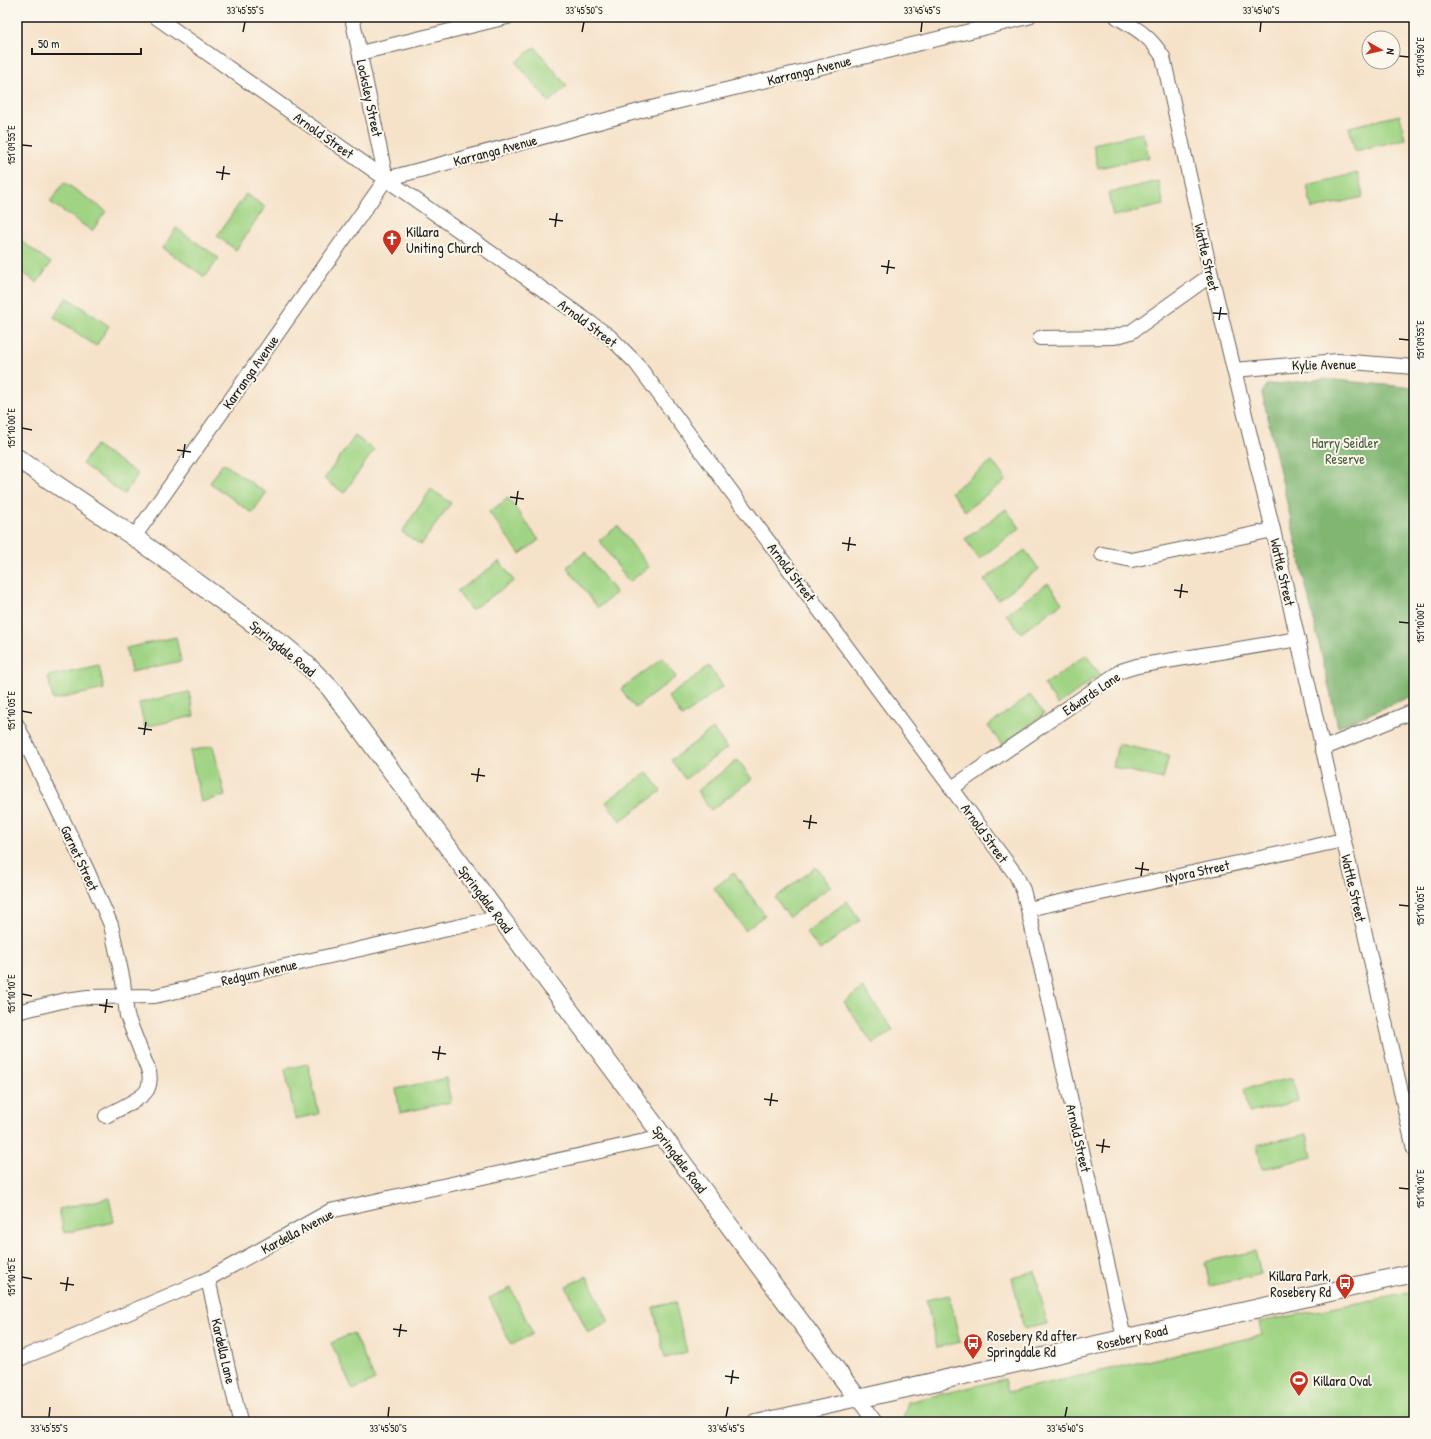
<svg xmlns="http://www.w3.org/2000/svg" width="1431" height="1439" font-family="'Patrick Hand',sans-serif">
<rect width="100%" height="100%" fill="#fbf7ec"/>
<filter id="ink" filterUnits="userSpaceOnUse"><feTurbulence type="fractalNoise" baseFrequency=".025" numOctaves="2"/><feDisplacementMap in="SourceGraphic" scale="8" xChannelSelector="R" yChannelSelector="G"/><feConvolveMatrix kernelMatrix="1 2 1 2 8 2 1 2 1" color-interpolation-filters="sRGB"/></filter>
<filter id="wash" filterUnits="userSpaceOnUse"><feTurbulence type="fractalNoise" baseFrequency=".012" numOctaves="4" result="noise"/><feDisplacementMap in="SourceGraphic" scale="16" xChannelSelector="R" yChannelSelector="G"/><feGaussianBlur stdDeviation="0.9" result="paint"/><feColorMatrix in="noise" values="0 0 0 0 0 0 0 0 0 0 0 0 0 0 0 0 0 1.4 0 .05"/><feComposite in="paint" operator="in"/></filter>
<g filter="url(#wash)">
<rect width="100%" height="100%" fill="#f6e2c9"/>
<g fill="#a0d484" stroke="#5e7850">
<path d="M 535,47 L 567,86 L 549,102 L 516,62 Z"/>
<path d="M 1400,115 L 1405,139 L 1355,151 L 1349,127 Z"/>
<path d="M 1143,133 L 1149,157 L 1098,168 L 1093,144 Z"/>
<path d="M 1358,173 L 1363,197 L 1312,209 L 1307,185 Z"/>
<path d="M 1158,181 L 1164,205 L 1113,216 L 1108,193 Z"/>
<path d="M 64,182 L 106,211 L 92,231 L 50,202 Z"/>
<path d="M 246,194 L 265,207 L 236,250 L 217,236 Z"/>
<path d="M 176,228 L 219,258 L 205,277 L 163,248 Z"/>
<path d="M 17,238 L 51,263 L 37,283 L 17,268 Z"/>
<path d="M 67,297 L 109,326 L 96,346 L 54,317 Z"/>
<path d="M 355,436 L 374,450 L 344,493 L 324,479 Z"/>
<path d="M 96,445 L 138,474 L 124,494 L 82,464 Z"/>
<path d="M 992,461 L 1006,480 L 965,511 L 951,492 Z"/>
<path d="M 223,463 L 266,493 L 252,513 L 210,483 Z"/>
<path d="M 431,489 L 451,503 L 421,545 L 402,532 Z"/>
<path d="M 508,498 L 539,540 L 520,554 L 489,512 Z"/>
<path d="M 1006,509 L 1020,528 L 979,559 L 965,539 Z"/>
<path d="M 618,526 L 649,567 L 629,582 L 599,540 Z"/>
<path d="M 1025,550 L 1039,569 L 998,600 L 984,580 Z"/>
<path d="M 585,552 L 616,593 L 598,608 L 567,567 Z"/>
<path d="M 500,561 L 514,581 L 471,610 L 457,591 Z"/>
<path d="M 1048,583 L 1062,603 L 1021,633 L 1006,614 Z"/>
<path d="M 176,637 L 181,661 L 131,672 L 126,648 Z"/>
<path d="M 1086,655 L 1100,674 L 1058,705 L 1044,685 Z"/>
<path d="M 663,658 L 676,677 L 635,708 L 621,689 Z"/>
<path d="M 99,665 L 104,689 L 53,700 L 48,676 Z"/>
<path d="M 709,666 L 723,686 L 682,717 L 668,697 Z"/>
<path d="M 189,692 L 194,716 L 145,727 L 139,703 Z"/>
<path d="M 1030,695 L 1044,714 L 1002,745 L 988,726 Z"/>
<path d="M 713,729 L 727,748 L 685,779 L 671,760 Z"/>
<path d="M 1118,744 L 1169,755 L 1163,779 L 1113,767 Z"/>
<path d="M 213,746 L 225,796 L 201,802 L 190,751 Z"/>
<path d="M 738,760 L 752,779 L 711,810 L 697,791 Z"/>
<path d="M 647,772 L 661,791 L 620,821 L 606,802 Z"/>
<path d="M 816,867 L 831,886 L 789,917 L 775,898 Z"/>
<path d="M 734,873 L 765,915 L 745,930 L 714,888 Z"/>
<path d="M 847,901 L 860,920 L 820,950 L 806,932 Z"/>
<path d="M 863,988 L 893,1030 L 873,1044 L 844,1002 Z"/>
<path d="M 308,1064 L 319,1114 L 295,1119 L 285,1069 Z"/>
<path d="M 446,1078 L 451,1102 L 400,1113 L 396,1089 Z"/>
<path d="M 1293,1078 L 1298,1101 L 1249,1113 L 1244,1089 Z"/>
<path d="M 1307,1134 L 1312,1157 L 1262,1169 L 1257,1145 Z"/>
<path d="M 109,1198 L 114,1222 L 64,1233 L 59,1209 Z"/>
<path d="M 1255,1251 L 1261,1274 L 1210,1286 L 1205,1262 Z"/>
<path d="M 1035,1271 L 1047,1324 L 1024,1329 L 1012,1277 Z"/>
<path d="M 587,1276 L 609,1322 L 588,1333 L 566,1286 Z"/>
<path d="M 511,1288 L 533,1334 L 511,1345 L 489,1298 Z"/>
<path d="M 1414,1292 L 1414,1422 L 905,1422 L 903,1418 L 908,1402 L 1005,1379 L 1008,1392 L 1262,1335 L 1259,1322 Z"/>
<path d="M 949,1295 L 960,1342 L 937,1348 L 926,1300 Z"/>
<path d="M 675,1302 L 687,1352 L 665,1358 L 653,1307 Z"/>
<path d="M 353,1333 L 375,1380 L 353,1390 L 331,1343 Z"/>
</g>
<path fill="#80b672" stroke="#4e6947" d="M 1325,379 L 1414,388 L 1414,695 L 1338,727 L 1262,393 L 1267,385 Z"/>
</g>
<g filter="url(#ink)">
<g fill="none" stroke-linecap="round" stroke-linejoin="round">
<defs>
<g id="minor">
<path d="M 156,17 L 609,336 L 636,363 L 1016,875 L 1023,890 L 1028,909 L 1124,1338"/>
<path d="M 352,17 L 386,179"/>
<path d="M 1117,17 C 1138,30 1149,35 1163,57 L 1211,275 L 1273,530 L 1414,1149"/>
<path d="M 360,53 L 507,17"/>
<path d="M 1040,338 L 1114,337 L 1131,332 L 1211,275"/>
<path d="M 1234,370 L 1338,361 L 1414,367"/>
<path d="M 134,537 L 386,179 L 647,109 L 1028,17"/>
<path d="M 1102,554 L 1132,560 L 1273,530"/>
<path d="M 17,725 L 87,870 L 111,925 L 123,981 L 127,1016 L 149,1072 C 150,1077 150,1083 148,1088 C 145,1098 116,1110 106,1116"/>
<path d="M 1322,749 L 1414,711"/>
<path d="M 952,788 L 1121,671 L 1137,666 L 1298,639"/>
<path d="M 1028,909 L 1343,840"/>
<path d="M 17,1012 L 66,1000 L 88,997 L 155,996 L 500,917"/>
<path d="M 208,1279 L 240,1422"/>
<path d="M 17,1360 L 208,1279 L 330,1211 L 663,1137"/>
<path d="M 756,1422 L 858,1399 L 875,1422"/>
</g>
<path id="major" d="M 17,458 L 134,537 L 282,644 L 305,663 L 330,688 L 858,1399 L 1414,1273"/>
</defs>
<use href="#minor" stroke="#686159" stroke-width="16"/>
<use href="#major" stroke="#686159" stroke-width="20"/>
<use href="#minor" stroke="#fff" stroke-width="14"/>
<use href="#major" stroke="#fff" stroke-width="18"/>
</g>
</g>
<path fill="none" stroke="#1c1c1c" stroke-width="1.5" d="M 243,32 L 245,22M 582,32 L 584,22M 921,32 L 922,22M 1260,32 L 1261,22M 1399,56 L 1409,57M 22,145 L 32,146M 216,172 L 230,174M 222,180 L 224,166M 549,219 L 563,221M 555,227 L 557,213M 881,266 L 895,268M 887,274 L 889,260M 1213,313 L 1227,314M 1219,320 L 1221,307M 1399,339 L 1409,340M 22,428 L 32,430M 177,450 L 191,452M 183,458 L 185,444M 510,497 L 524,499M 516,505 L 518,491M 842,543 L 856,545M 848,551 L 850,537M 1174,590 L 1188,592M 1180,598 L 1182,584M 1399,622 L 1409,623M 22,711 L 32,713M 138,728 L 152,730M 144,735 L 146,722M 471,774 L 485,776M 477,782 L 479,768M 803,821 L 817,823M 809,829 L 811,815M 1135,868 L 1149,870M 1141,876 L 1143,862M 1399,905 L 1409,906M 22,994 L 32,996M 99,1005 L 113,1007M 105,1013 L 107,999M 432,1052 L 446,1054M 438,1060 L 440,1046M 764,1099 L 778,1101M 770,1106 L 772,1093M 1096,1145 L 1110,1147M 1102,1153 L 1104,1139M 1399,1188 L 1409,1189M 22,1277 L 32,1279M 60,1283 L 74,1285M 66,1291 L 68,1277M 393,1329 L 407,1331M 399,1337 L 401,1324M 725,1376 L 739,1378M 731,1384 L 733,1370M 49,1417 L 50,1407M 388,1417 L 389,1407M 726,1417 L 728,1407M 1065,1417 L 1067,1407"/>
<defs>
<symbol id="church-pin" viewBox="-11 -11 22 30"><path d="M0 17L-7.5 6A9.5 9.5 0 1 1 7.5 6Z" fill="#c8321e" stroke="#fbf7ec"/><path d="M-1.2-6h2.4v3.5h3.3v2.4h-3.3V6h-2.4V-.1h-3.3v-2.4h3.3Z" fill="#fff"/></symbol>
<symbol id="bus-pin" viewBox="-11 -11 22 30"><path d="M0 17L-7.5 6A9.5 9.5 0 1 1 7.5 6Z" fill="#c8321e" stroke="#fbf7ec"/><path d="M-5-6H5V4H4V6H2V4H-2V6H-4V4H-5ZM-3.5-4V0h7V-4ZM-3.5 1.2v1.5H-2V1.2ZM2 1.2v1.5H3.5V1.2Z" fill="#fff"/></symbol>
<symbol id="stadium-pin" viewBox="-11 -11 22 30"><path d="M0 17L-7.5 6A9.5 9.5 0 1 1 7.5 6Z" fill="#c8321e" stroke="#fbf7ec"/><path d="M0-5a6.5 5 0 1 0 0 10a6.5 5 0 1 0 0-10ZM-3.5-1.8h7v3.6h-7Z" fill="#fff"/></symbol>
</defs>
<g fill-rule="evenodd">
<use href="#church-pin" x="381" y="228" width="22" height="30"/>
<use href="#bus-pin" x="1334" y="1272" width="22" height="30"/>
<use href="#bus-pin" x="962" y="1332" width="22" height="30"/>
<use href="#stadium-pin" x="1288" y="1369" width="22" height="30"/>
</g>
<g text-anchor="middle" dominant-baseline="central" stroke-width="4" stroke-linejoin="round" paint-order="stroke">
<g font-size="14" fill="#1c1c1c" stroke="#fbf7ec">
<text transform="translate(809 70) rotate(-14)">Karranga Avenue</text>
<text transform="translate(370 98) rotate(78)">Locksley Street</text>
<text transform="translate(324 135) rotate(35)">Arnold Street</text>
<text transform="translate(495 150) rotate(-15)">Karranga Avenue</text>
<text transform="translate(1207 257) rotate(77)">Wattle Street</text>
<text transform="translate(588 323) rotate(37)">Arnold Street</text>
<text transform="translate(1324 364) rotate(-1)">Kylie Avenue</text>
<text transform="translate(250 372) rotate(-55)">Karranga Avenue</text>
<text transform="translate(792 572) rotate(53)">Arnold Street</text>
<text transform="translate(1283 572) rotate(77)">Wattle Street</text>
<text transform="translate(283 648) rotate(39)">Springdale Road</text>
<text transform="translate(1091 693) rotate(-34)">Edwards Lane</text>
<text transform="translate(985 833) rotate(54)">Arnold Street</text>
<text transform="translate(80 858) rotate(65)">Garnet Street</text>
<text transform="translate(1197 871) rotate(-12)">Nyora Street</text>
<text transform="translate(1354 888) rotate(77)">Wattle Street</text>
<text transform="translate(486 899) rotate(53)">Springdale Road</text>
<text transform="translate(259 972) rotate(-13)">Redgum Avenue</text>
<text transform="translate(1079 1138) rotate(77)">Arnold Street</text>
<text transform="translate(680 1159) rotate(53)">Springdale Road</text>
<text transform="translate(297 1231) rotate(-28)">Kardella Avenue</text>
<text transform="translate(1132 1337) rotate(-13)">Rosebery Road</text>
<text transform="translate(224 1351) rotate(77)">Kardella Lane</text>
</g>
<g font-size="14" fill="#1c1c1c" stroke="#fbf7ec" text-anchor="start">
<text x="406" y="231">Killara<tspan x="406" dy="16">Uniting Church</tspan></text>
<text x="1331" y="1275" text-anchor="end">Killara Park,<tspan x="1331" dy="16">Rosebery Rd</tspan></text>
<text x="987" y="1335">Rosebery Rd after<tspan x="987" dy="16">Springdale Rd</tspan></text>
<text x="1313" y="1380">Killara Oval</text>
</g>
<g font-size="14" fill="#4a5c40" stroke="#fbf7ec">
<text x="1345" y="442">Harry Seidler<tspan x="1345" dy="16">Reserve</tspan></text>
</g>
</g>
<rect width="1431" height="1439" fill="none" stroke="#fbf7ec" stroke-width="44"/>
<g transform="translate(1381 50) rotate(98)"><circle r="19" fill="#fbf7ec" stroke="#a29f99"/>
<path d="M0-3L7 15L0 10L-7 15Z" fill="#c8321e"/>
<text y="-6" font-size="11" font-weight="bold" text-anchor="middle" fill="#1c1c1c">N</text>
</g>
<path d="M32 48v6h109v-6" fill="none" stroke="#1c1c1c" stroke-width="2"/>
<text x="38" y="48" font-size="12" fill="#1c1c1c" stroke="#fbf7ec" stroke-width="3" paint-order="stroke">50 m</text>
<rect x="22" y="22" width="1387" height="1395" fill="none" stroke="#1c1c1c" stroke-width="1.5"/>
<g font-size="10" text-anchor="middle" fill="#1c1c1c">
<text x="245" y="14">33°45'55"S</text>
<text x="584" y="14">33°45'50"S</text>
<text x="922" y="14">33°45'45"S</text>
<text x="1261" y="14">33°45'40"S</text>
<text transform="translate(1420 57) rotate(-90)" y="4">151°09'50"E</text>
<text transform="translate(11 145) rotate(-90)" y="4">151°09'55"E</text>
<text transform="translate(1420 340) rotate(-90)" y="4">151°09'55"E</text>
<text transform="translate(11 428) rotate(-90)" y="4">151°10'00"E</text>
<text transform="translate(1420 623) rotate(-90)" y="4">151°10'00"E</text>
<text transform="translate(11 711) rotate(-90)" y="4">151°10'05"E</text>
<text transform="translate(1420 906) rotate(-90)" y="4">151°10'05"E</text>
<text transform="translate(11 994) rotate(-90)" y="4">151°10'10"E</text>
<text transform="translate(1420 1189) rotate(-90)" y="4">151°10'10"E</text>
<text transform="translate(11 1277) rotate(-90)" y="4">151°10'15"E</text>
<text x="49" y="1432">33°45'55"S</text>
<text x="388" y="1432">33°45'50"S</text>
<text x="726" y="1432">33°45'45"S</text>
<text x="1065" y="1432">33°45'40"S</text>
</g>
</svg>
